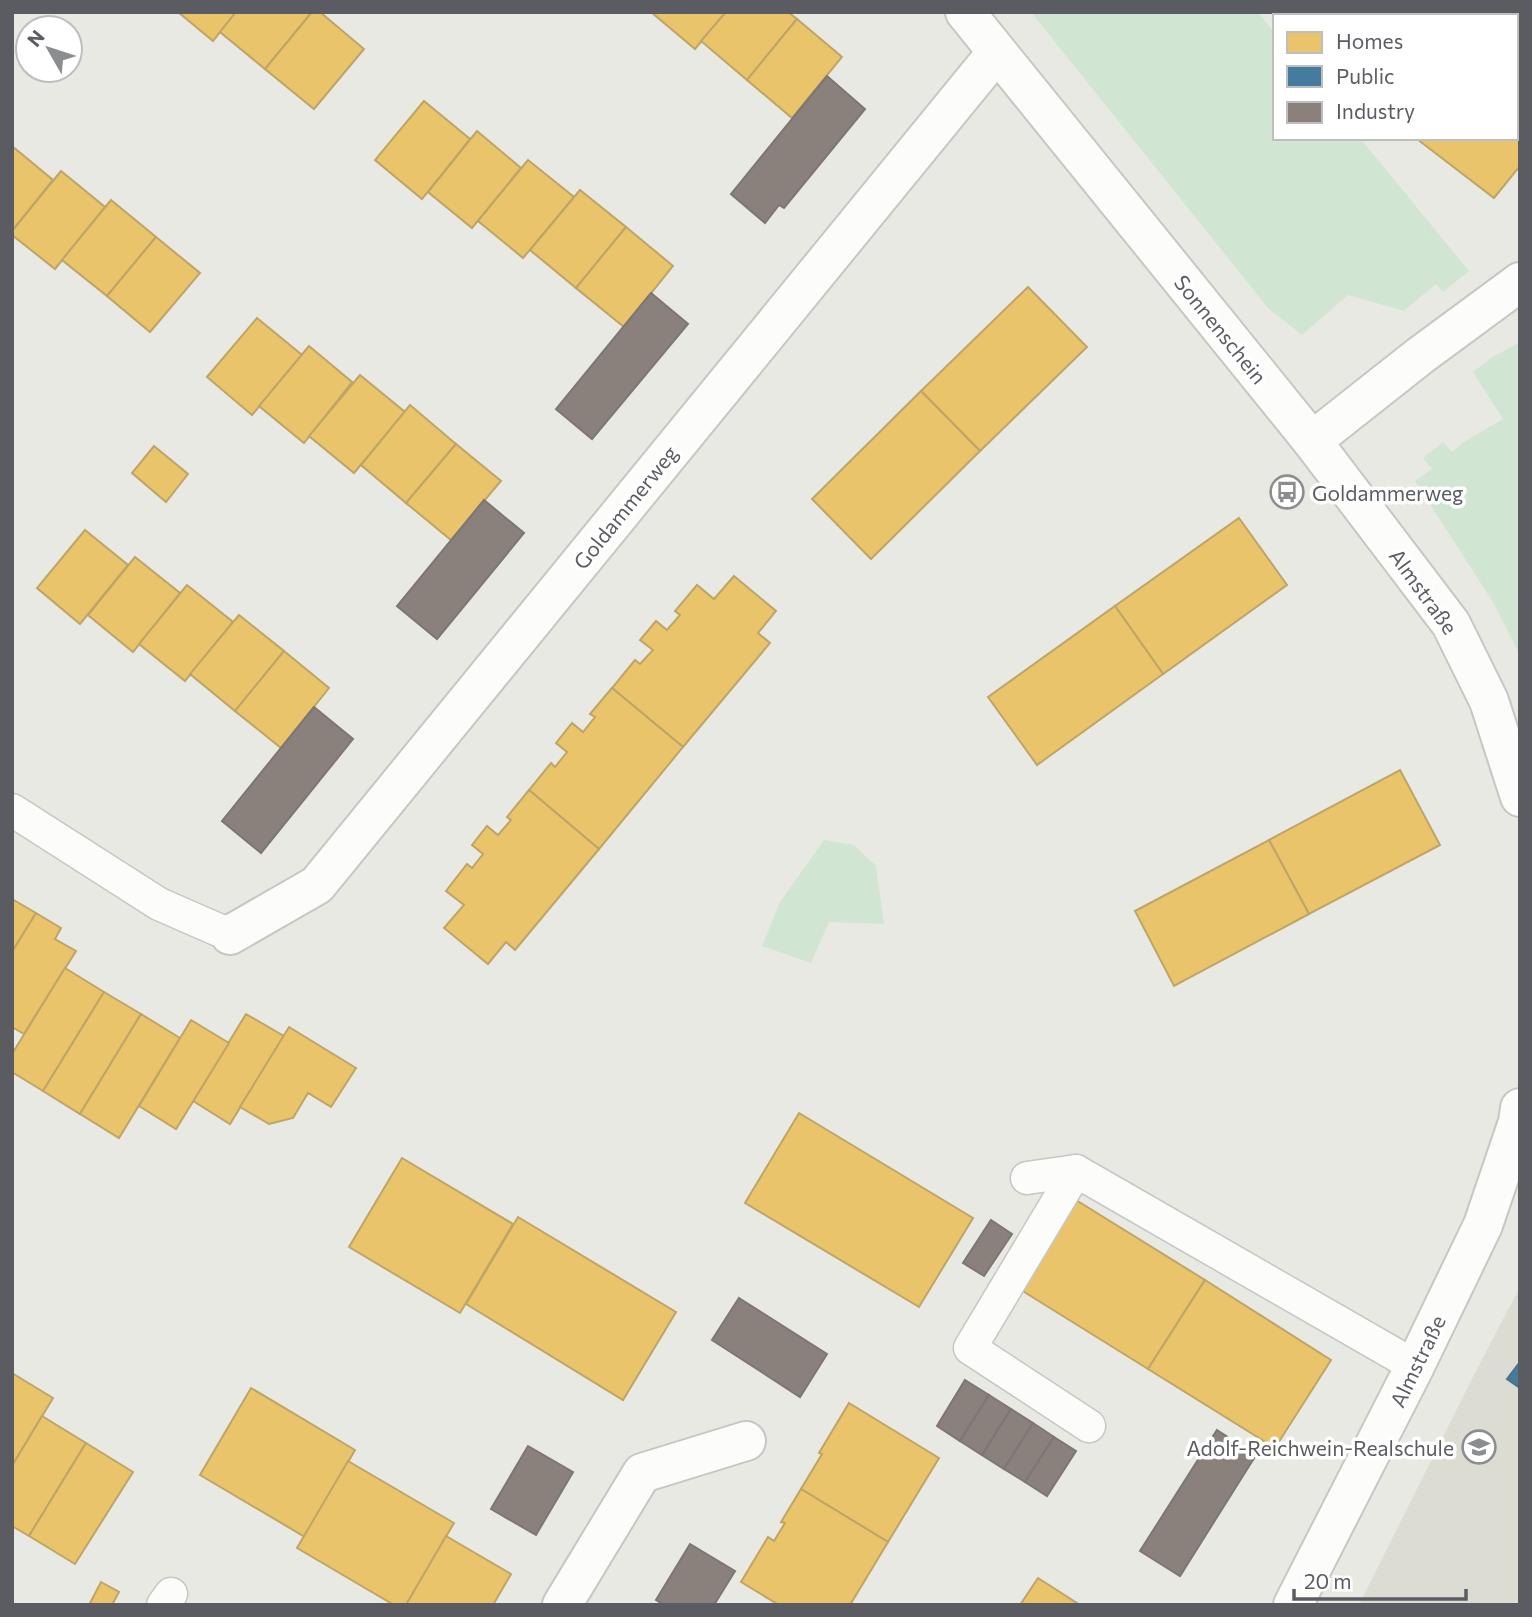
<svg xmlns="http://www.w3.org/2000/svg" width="1532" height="1617" font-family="Commissioner,sans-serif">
<rect width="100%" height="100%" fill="#e9e9e4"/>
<path fill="#dcdcd3" d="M 1520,1287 L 1520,1605 L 1359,1605 L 1476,1371 Z"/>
<g fill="#d1e5d3">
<path d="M 1031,12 L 1258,12 L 1275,34 L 1275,138 L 1360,138 L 1469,271 L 1443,292 L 1436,284 L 1404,311 L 1348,295 L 1302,335 L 1268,308 Z"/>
<path d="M 1520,342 L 1520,655 L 1493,602 L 1415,481 L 1432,469 L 1423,458 L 1443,442 L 1452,452 L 1464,442 L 1503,419 L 1473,372 L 1491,358 Z"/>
<path d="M 824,840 L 854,845 L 876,866 L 884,924 L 829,922 L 811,963 L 762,946 L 780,902 Z"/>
</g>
<g fill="#e9c46a" stroke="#bea567" stroke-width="2">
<path d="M 178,12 L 236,12 L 213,41 Z"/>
<path d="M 236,12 L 312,12 L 265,69 L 220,32 Z"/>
<path d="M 312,12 L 320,12 L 364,49 L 314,109 L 265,69 Z"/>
<path d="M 651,12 L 726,12 L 695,49 Z"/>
<path d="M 726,12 L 788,12 L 797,19 L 747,80 L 701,41 Z"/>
<path d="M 1515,12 L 1520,12 L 1520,64 L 1516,61 L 1516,16 L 1512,16 Z"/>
<path d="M 797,19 L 842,57 L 792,118 L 747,80 Z"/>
<path d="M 1516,61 L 1520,64 L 1520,166 L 1494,198 L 1417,139 L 1516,138 Z"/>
<path d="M 424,101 L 470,139 L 422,199 L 375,160 Z"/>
<path d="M 477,131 L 521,168 L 472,228 L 428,192 Z"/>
<path d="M 12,146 L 53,180 L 12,231 Z"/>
<path d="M 528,160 L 574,197 L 523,258 L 478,221 Z"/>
<path d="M 61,171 L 105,207 L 55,269 L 12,235 L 12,231 Z"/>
<path d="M 580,190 L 626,227 L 576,288 L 530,250 Z"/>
<path d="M 111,200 L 156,237 L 107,296 L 62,260 Z"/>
<path d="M 626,227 L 673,266 L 624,327 L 576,288 Z"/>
<path d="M 156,237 L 200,273 L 150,332 L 107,296 Z"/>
<path d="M 1028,287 L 1087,347 L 980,451 L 921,391 Z"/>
<path d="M 257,318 L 302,355 L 252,415 L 207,377 Z"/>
<path d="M 309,346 L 352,382 L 304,443 L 259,406 Z"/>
<path d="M 360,375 L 405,412 L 354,473 L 309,436 Z"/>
<path d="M 921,391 L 980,451 L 871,559 L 812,499 Z"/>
<path d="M 410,405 L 456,444 L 406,503 L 361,465 Z"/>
<path d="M 456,444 L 501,481 L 451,540 L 406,503 Z"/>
<path d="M 154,446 L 188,474 L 166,502 L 132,473 Z"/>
<path d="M 1239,518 L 1287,585 L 1163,674 L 1115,606 Z"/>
<path d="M 85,530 L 128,565 L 80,624 L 37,588 Z"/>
<path d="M 135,557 L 180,593 L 133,652 L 88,615 Z"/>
<path d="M 734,576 L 776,611 L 758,633 L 770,643 L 683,747 L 612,688 L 635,660 L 640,664 L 653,650 L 640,640 L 656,621 L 667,630 L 680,615 L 675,611 L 697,585 L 714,599 Z"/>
<path d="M 187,585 L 233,622 L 185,681 L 139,644 Z"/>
<path d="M 1115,606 L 1163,674 L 1037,765 L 988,697 Z"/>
<path d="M 239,615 L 284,651 L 235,711 L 190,674 Z"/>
<path d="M 284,651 L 329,688 L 281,748 L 235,711 Z"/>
<path d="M 612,688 L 683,747 L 599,849 L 529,790 L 551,763 L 555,767 L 567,752 L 556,743 L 572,723 L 583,732 L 595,717 L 590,714 Z"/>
<path d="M 1400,770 L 1440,845 L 1309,914 L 1269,840 Z"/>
<path d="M 529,790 L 599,849 L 515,950 L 506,942 L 488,964 L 444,928 L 464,905 L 446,891 L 467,864 L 472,868 L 483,854 L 472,845 L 487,826 L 498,835 L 511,820 L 507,817 Z"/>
<path d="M 1269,840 L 1309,914 L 1174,986 L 1135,911 Z"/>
<path d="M 12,899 L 36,913 L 12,952 Z"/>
<path d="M 36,913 L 61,928 L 55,939 L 76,951 L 24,1034 L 12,1027 L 12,952 Z"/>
<path d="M 65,968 L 104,992 L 43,1091 L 12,1072 L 12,1054 Z"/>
<path d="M 104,992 L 141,1014 L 80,1114 L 43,1091 Z"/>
<path d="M 141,1014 L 180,1038 L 119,1138 L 80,1114 Z"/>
<path d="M 246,1014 L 284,1036 L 230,1124 L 193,1101 Z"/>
<path d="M 191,1020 L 229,1043 L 176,1129 L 139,1106 Z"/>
<path d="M 289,1027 L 356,1068 L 331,1107 L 308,1093 L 293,1118 L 269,1124 L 240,1107 Z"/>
<path d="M 799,1113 L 973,1218 L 919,1307 L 745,1203 Z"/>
<path d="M 402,1158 L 513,1224 L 460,1313 L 349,1247 Z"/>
<path d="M 1076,1200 L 1205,1280 L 1148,1369 L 1021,1290 Z"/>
<path d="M 518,1217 L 676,1312 L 623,1400 L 466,1304 Z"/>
<path d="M 1205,1280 L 1331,1360 L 1275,1448 L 1148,1369 Z"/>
<path d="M 12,1373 L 53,1398 L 12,1466 Z"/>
<path d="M 251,1388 L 355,1450 L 305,1537 L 200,1475 Z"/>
<path d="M 849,1403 L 939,1458 L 888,1542 L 801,1489 L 822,1454 L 819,1453 Z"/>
<path d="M 42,1416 L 86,1443 L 29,1536 L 12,1526 L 12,1466 Z"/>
<path d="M 86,1443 L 133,1472 L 75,1564 L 29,1536 Z"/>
<path d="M 348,1461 L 454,1523 L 406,1605 L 394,1605 L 297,1548 Z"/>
<path d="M 801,1489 L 888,1542 L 850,1605 L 779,1605 L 741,1582 L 768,1537 L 774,1541 L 785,1523 L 781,1522 Z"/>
<path d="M 446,1536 L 511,1574 L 493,1605 L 406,1605 Z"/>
<path d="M 1038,1578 L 1080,1605 L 1020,1605 Z"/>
<path d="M 101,1582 L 119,1592 L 112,1605 L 89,1605 Z"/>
</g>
<path fill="#457b9d" stroke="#4b728b" stroke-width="2" d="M 1520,1362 L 1520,1388 L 1507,1379 Z"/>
<g fill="#8a817c" stroke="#7c7674" stroke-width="2">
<path d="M 1454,12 L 1515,12 L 1512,16 L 1458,16 Z"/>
<path d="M 827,76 L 865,109 L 784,208 L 779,205 L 765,223 L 731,194 Z"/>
<path d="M 651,293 L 688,324 L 592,439 L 556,409 Z"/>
<path d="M 484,500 L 524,533 L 437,639 L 397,606 Z"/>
<path d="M 314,707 L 353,739 L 261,853 L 222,821 Z"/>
<path d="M 991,1220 L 1012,1234 L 984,1276 L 963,1263 Z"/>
<path d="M 739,1298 L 827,1354 L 800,1397 L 712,1340 Z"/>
<path d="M 965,1380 L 989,1395 L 960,1441 L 937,1426 Z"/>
<path d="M 989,1395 L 1011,1409 L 982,1455 L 960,1441 Z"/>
<path d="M 1011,1409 L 1033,1423 L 1004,1469 L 982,1455 Z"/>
<path d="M 1033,1423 L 1054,1437 L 1025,1482 L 1004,1469 Z"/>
<path d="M 1217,1430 L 1256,1455 L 1180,1576 L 1140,1551 Z"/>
<path d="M 1054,1437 L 1076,1451 L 1047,1496 L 1025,1482 Z"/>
<path d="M 528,1446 L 573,1472 L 536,1535 L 491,1509 Z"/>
<path d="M 690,1544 L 735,1571 L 714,1605 L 664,1605 L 656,1600 Z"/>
</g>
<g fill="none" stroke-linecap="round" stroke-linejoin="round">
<defs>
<g id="service">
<path d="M 12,810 L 159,904 L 230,935"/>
<path d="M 1076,1171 L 970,1348 L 1089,1426"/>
<path d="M 1027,1178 L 1076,1171 L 1415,1366"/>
<path d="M 163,1605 L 171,1594"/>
</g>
<g id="minor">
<path d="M 965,12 L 1312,441 L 1451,624 L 1489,701 L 1520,797"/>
<path d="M 1312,441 L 1421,355 L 1520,282"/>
<path d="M 230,935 L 317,885 L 997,52"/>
<path d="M 562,1605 L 642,1473 L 746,1441"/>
<path d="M 1293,1605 L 1415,1366 L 1483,1225 L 1518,1122 L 1520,1108"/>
</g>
</defs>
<use href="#service" stroke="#c6c6c4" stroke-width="35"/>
<use href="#minor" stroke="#c6c6c4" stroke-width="42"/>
<use href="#service" stroke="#fcfcfb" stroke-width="32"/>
<use href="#minor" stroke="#fcfcfb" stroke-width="38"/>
</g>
<defs>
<symbol id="bus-ring" viewBox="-11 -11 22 22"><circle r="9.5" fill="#fff" stroke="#8c8d8f" stroke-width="1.5"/><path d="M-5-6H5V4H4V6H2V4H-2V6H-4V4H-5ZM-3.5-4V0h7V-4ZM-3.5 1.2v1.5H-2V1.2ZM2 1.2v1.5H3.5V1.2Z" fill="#8c8d8f"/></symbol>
<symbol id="school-ring" viewBox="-11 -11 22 22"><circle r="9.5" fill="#fff" stroke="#8c8d8f" stroke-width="1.5"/><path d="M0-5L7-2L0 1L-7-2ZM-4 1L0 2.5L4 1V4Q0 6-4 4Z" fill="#8c8d8f"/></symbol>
</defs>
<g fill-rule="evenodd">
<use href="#bus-ring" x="1268" y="473" width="38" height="38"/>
<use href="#school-ring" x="1460" y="1428" width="38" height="38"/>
</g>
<g text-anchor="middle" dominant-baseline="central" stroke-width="7" stroke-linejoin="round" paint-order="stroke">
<g font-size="21" fill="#5a5c61" stroke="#fff">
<text transform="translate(1221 329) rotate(51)">Sonnenschein</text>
<text transform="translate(625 507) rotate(-51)">Goldammerweg</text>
<text transform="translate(1424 591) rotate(54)">Almstraße</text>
<text transform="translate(1417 1361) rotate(-64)">Almstraße</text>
</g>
<g font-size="21" fill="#5a5c61" stroke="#fff" text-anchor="start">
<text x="1312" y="492">Goldammerweg</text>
<text x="1454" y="1447" text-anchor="end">Adolf-Reichwein-Realschule</text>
</g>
</g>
<rect width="1532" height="1617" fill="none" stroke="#5a5c61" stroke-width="28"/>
<rect x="1273" y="14" width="245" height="126" fill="#ffffff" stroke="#bdbec0" stroke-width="2"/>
<rect x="1287" y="32" width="35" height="21" fill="#e9c46a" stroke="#bdbec0" stroke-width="2"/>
<text x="1336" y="49" font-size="21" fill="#5a5c61">Homes</text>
<rect x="1287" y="66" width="35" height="21" fill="#457b9d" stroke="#bdbec0" stroke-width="2"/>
<text x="1336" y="84" font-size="21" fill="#5a5c61">Public</text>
<rect x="1287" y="102" width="35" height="21" fill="#8a817c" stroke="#bdbec0" stroke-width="2"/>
<text x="1336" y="119" font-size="21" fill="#5a5c61">Industry</text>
<g transform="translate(49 49) rotate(309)"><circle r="33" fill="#ffffff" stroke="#bdbec0" stroke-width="2"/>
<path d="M0-5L12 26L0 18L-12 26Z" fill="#8c8d8f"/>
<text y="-10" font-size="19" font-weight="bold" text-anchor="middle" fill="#5a5c61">N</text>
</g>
<path d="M1294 1589v10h172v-10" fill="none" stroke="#5a5c61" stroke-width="3.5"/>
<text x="1304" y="1589" font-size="21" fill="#5a5c61" stroke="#ffffff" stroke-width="5" paint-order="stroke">20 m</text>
</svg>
